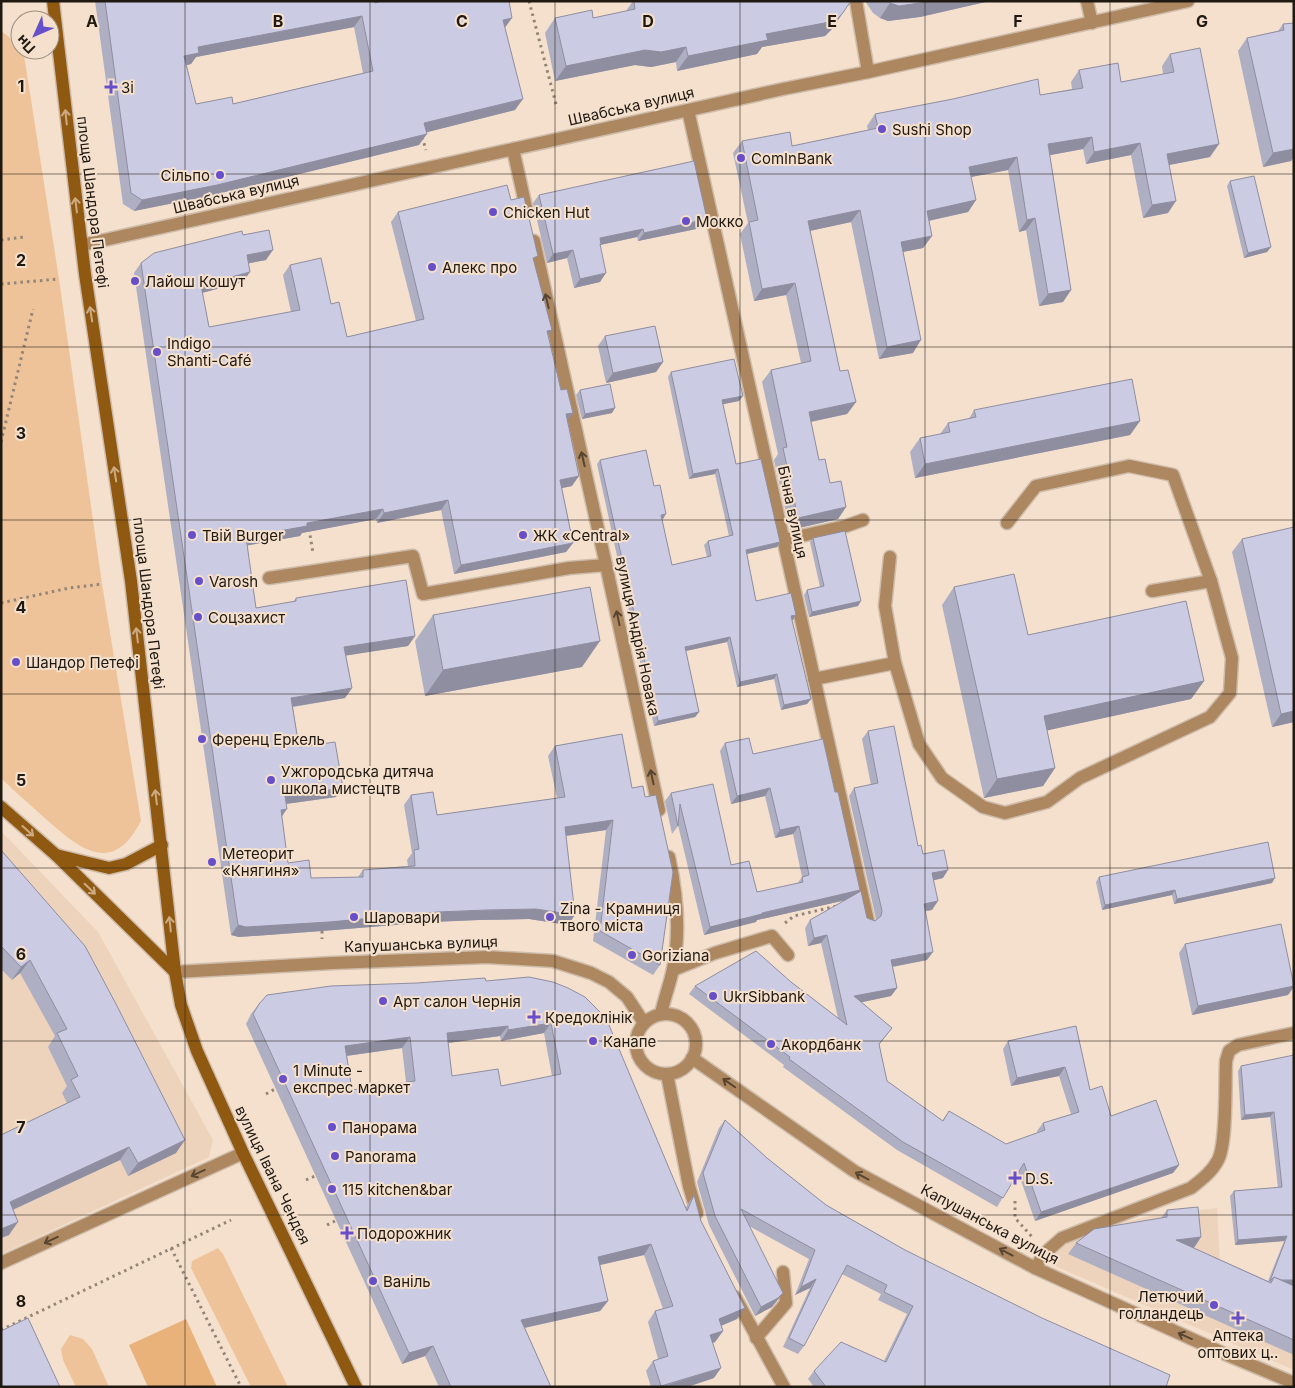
<svg xmlns="http://www.w3.org/2000/svg" width="1295" height="1388" font-family="Inter,sans-serif">
<rect width="100%" height="100%" fill="#f4e0cc"/>
<g fill="#edd3bb">
<path d="M 1,831 L 98,932 L 213,1140 L 209,1157 L 1,1254 Z"/>
<path d="M 1217,1208 L 1220,1264 L 1294,1292 L 1294,1370 L 1046,1262 L 1063,1246 L 1102,1228 L 1150,1216 Z"/>
</g>
<g fill="#eec399">
<path d="M 1,31 L 9,37 L 24,55 L 59,279 L 102,584 L 141,821 C 113,875 82,851 47,820 C 32,806 16,793 1,778 Z"/>
<path d="M 218,1248 L 223,1254 L 288,1387 L 251,1387 L 191,1268 L 192,1261 Z"/>
<path d="M 70,1335 L 83,1339 L 92,1349 L 109,1387 L 76,1387 L 63,1360 L 61,1349 Z"/>
</g>
<path fill="#e9b27a" d="M 186,1319 L 217,1387 L 148,1387 L 129,1345 Z"/>
<g fill="none" stroke-linecap="round" stroke-linejoin="round">
<defs>
<g id="service">
<path d="M 783,540 L 846,526 L 863,520"/>
<path d="M 890,557 L 885,606 L 895,663 L 919,744 L 942,778 L 983,807 L 1005,813 L 1047,802 L 1080,778 L 1210,717 L 1230,693 L 1232,658 L 1211,581 L 1173,475 L 1129,466 L 1036,486 L 1007,523"/>
<path d="M 269,578 L 413,556 L 423,594 L 569,568 L 606,565"/>
<path d="M 1152,591 L 1211,581"/>
<path d="M 814,679 L 895,663"/>
<path d="M 673,970 L 715,953 L 772,936 L 788,955"/>
<path d="M 756,1338 L 786,1303 L 783,1272"/>
</g>
<g id="minor">
<path d="M 856,1 L 868,72"/>
<path d="M 1087,1 L 1092,23"/>
<path d="M 688,110 L 868,921"/>
<path d="M 513,149 L 527,212"/>
<path d="M 534,241 L 606,565 L 659,810"/>
<path d="M 175,972 L 333,963 L 487,957 L 553,961 L 591,973 L 609,982 L 627,997 L 644,1023"/>
<path d="M 661,1014 C 664,999 670,984 673,969 C 681,931 677,894 669,857"/>
<circle cx="666" cy="1044" r="30"/>
<path d="M 692,1058 L 854,1171 L 1035,1268 L 1225,1354 L 1294,1383"/>
<path d="M 667,1074 L 689,1186 L 697,1213"/>
<path d="M 1,1263 L 243,1153"/>
<path d="M 1035,1268 L 1045,1253 L 1062,1238 L 1191,1188 C 1201,1180 1212,1172 1218,1160 C 1227,1144 1225,1082 1226,1061 L 1229,1051 L 1238,1045 L 1294,1033"/>
<path d="M 735,1297 L 784,1387"/>
</g>
<path id="tertiary" d="M 82,245 L 783,89 L 868,72 L 1188,1"/>
<g id="secondary">
<path d="M 53,1 L 85,274 L 131,581 L 175,972 L 181,1005 L 197,1051 L 243,1153 L 356,1387"/>
<path d="M 1,807 L 56,855 L 175,972"/>
<path d="M 56,855 L 109,868 L 126,864 L 162,845"/>
</g>
</defs>
<use href="#service" stroke="#cebcab" stroke-width="15"/>
<use href="#minor" stroke="#cebcab" stroke-width="15"/>
<use href="#tertiary" stroke="#cebcab" stroke-width="15"/>
<use href="#secondary" stroke="#cebcab" stroke-width="15"/>
<g stroke="#938577" stroke-width="3" stroke-dasharray="2.5 4" stroke-linecap="butt">
<path d="M 529,1 L 557,108"/>
<path d="M 422,137 L 426,150"/>
<path d="M 1,240 L 24,237"/>
<path d="M 1,284 L 59,279"/>
<path d="M 1,442 L 33,309"/>
<path d="M 309,529 L 313,553"/>
<path d="M 1,603 L 69,588 L 102,584"/>
<path d="M 785,923 L 794,916 L 837,906"/>
<path d="M 322,931 L 322,939"/>
<path d="M 266,1094 L 275,1089"/>
<path d="M 306,1180 L 315,1176"/>
<path d="M 1015,1201 L 1015,1218 L 1034,1239"/>
<path d="M 327,1225 L 335,1221"/>
<path d="M 171,1248 L 241,1387"/>
<path d="M 1,1330 L 231,1220"/>
</g>
<use href="#service" stroke="#ad8760" stroke-width="12"/>
<use href="#minor" stroke="#ad8760" stroke-width="12"/>
<use href="#tertiary" stroke="#ad8760" stroke-width="12"/>
<use href="#secondary" stroke="#905912" stroke-width="12"/>
</g>
<g fill="#afafc4" fill-rule="evenodd">
<path d="M 95,1 L 375,1 L 375,3 L 505,28 L 515,110 L 427,132 L 419,145 L 209,196 L 134,211 L 123,204 ZM 354,27 L 363,73 L 233,104 L 196,104 L 186,65 L 191,64 L 196,57 Z"/>
<path d="M 633,1 L 851,1 L 832,29 L 825,36 L 762,47 L 757,54 L 677,71 L 676,62 L 651,67 L 635,65 L 555,81 L 545,33 L 555,18 L 593,18 L 626,11 Z"/>
<path d="M 865,1 L 990,1 L 920,17 L 888,21 L 880,18 L 873,13 Z"/>
<path d="M 1294,23 L 1294,157 L 1291,161 L 1263,167 L 1238,51 L 1247,38 L 1278,31 L 1283,24 Z"/>
<path d="M 1170,54 L 1210,157 L 1169,165 L 1168,213 L 1143,218 L 1131,155 L 1086,164 L 1083,149 L 1050,155 L 1071,290 L 1063,302 L 1039,306 L 1026,230 L 1019,232 L 1008,170 L 971,177 L 976,200 L 968,212 L 929,221 L 932,236 L 923,248 L 903,252 L 913,353 L 879,359 L 851,222 L 810,231 L 840,371 L 856,402 L 847,414 L 811,422 L 819,460 L 830,483 L 846,507 L 838,519 L 790,530 L 774,460 L 778,454 L 762,382 L 771,370 L 801,363 L 786,295 L 754,301 L 740,234 L 748,223 L 733,153 L 742,141 L 792,146 L 868,130 L 867,126 L 875,114 L 1040,95 L 1072,89 L 1071,82 L 1079,70 L 1121,82 L 1163,74 L 1162,66 Z"/>
<path d="M 1230,181 L 1271,247 L 1267,252 L 1244,258 L 1227,186 Z"/>
<path d="M 539,195 L 707,219 L 701,228 L 638,241 L 637,237 L 600,245 L 600,282 L 574,288 L 567,258 L 547,263 L 533,203 Z"/>
<path d="M 511,200 L 534,262 L 548,336 L 567,420 L 572,486 L 562,488 L 573,543 L 566,552 L 454,574 L 441,510 L 377,523 L 376,519 L 302,533 L 300,536 L 247,545 L 256,608 L 293,602 L 296,598 L 415,636 L 408,646 L 346,655 L 352,688 L 345,698 L 293,707 L 299,747 L 336,797 L 286,804 L 282,817 L 288,863 L 311,878 L 358,877 L 363,870 L 408,866 L 407,860 L 412,853 L 404,805 L 411,795 L 437,815 L 557,798 L 548,756 L 555,746 L 622,734 L 660,965 L 653,975 L 593,941 L 606,830 L 566,836 L 568,925 L 529,919 L 479,920 L 431,922 L 322,931 L 239,937 L 231,935 L 134,273 L 141,263 L 243,235 L 266,260 L 249,263 L 243,282 L 202,293 L 209,327 L 291,312 L 283,275 L 290,265 L 331,304 L 347,337 L 416,321 L 391,222 L 398,212 Z"/>
<path d="M 605,336 L 663,362 L 656,372 L 606,383 L 598,346 Z"/>
<path d="M 671,372 L 739,401 L 723,404 L 736,464 L 780,542 L 777,547 L 747,554 L 756,601 L 796,615 L 792,620 L 811,699 L 807,704 L 781,710 L 774,679 L 737,687 L 727,642 L 686,651 L 699,712 L 695,717 L 654,726 L 597,464 L 600,460 L 654,486 L 663,519 L 662,519 L 672,565 L 707,557 L 704,545 L 708,541 L 729,536 L 715,474 L 689,479 L 668,377 Z"/>
<path d="M 580,390 L 612,413 L 582,419 L 576,395 Z"/>
<path d="M 974,410 L 1140,421 L 1130,435 L 915,478 L 910,452 L 920,438 L 940,434 L 948,423 L 969,419 Z"/>
<path d="M 1294,527 L 1294,722 L 1272,727 L 1232,552 L 1242,539 Z"/>
<path d="M 813,538 L 858,606 L 809,617 L 804,595 L 807,590 L 820,587 L 810,542 Z"/>
<path d="M 954,587 L 1028,635 L 1204,681 L 1191,699 L 1047,730 L 1055,768 L 1043,786 L 984,798 L 942,605 Z"/>
<path d="M 433,615 L 582,667 L 425,696 L 415,641 Z"/>
<path d="M 868,731 L 918,846 L 923,854 L 943,878 L 934,880 L 932,910 L 925,911 L 927,960 L 893,967 L 897,988 L 891,996 L 861,1002 L 892,1028 L 879,1045 L 887,1081 L 942,1121 L 949,1111 L 1006,1144 L 1038,1133 L 1037,1131 L 1043,1123 L 1071,1114 L 1059,1076 L 1011,1086 L 1003,1049 L 1008,1041 L 1076,1026 L 1090,1090 L 1111,1116 L 1179,1165 L 1173,1173 L 1035,1221 L 1018,1172 L 997,1207 L 897,1150 L 783,1067 L 784,1065 L 689,994 L 695,986 L 791,982 L 838,1018 L 821,943 L 808,946 L 805,928 L 810,920 L 846,900 L 757,920 L 756,922 L 704,935 L 678,825 L 678,826 L 672,834 L 665,801 L 671,793 L 731,865 L 757,892 L 797,884 L 802,877 L 793,834 L 775,838 L 765,796 L 731,804 L 720,751 L 725,743 L 753,754 L 835,792 L 860,890 L 858,893 L 867,918 L 875,921 L 876,919 L 849,796 L 854,788 L 871,785 L 862,739 Z"/>
<path d="M 1,850 L 176,1153 L 128,1176 L 120,1160 L 13,1210 L 9,1235 L 1,1238 L 1,1135 L 67,1103 L 62,1093 L 67,1086 L 48,1047 L 55,1036 L 20,973 L 12,980 L 1,969 Z"/>
<path d="M 1099,877 L 1272,883 L 1174,904 L 1172,895 L 1102,910 L 1096,882 Z"/>
<path d="M 1185,944 L 1294,983 L 1294,987 L 1288,995 L 1192,1015 L 1179,953 Z"/>
<path d="M 529,977 L 686,1207 L 694,1195 L 701,1221 L 737,1319 L 721,1326 L 723,1331 L 715,1342 L 713,1343 L 714,1378 L 687,1387 L 651,1387 L 646,1371 L 653,1361 L 658,1359 L 648,1322 L 655,1311 L 663,1309 L 644,1255 L 600,1265 L 608,1301 L 600,1311 L 525,1328 L 551,1387 L 439,1387 L 425,1356 L 402,1364 L 246,1024 L 251,1014 L 259,1004 L 486,981 ZM 544,1033 L 552,1076 L 501,1086 L 452,1076 L 448,1043 L 500,1036 L 501,1041 ZM 402,1048 L 406,1082 L 352,1090 L 347,1056 Z"/>
<path d="M 1294,1055 L 1294,1285 L 1291,1285 L 1294,1286 L 1294,1355 L 1068,1254 L 1076,1243 L 1161,1218 L 1167,1210 L 1201,1237 L 1194,1248 L 1268,1281 L 1284,1241 L 1235,1245 L 1230,1196 L 1234,1191 L 1278,1188 L 1270,1117 L 1241,1120 L 1238,1071 L 1241,1066 Z"/>
<path d="M 725,1120 L 767,1158 L 826,1205 L 905,1250 L 1166,1387 L 814,1387 L 808,1379 L 814,1371 L 884,1361 L 907,1314 L 878,1300 L 881,1294 L 842,1274 L 804,1346 L 798,1354 L 783,1347 L 810,1288 L 795,1295 L 809,1259 L 749,1226 L 777,1301 L 772,1307 L 755,1316 L 709,1225 L 697,1182 L 719,1128 Z"/>
</g>
<g fill="#8f8ea0">
<path d="M 933,1 L 990,1 L 920,17 L 888,21 L 880,18 L 890,3 Z"/>
<path d="M 842,14 L 832,29 L 825,36 L 762,47 L 757,54 L 677,71 L 688,56 L 766,34 Z"/>
<path d="M 362,16 L 354,27 L 196,57 L 191,64 L 176,68 L 184,56 L 198,47 Z"/>
<path d="M 512,18 L 504,29 L 503,20 Z"/>
<path d="M 686,47 L 676,62 L 651,67 L 635,65 L 555,81 L 566,66 L 645,50 Z"/>
<path d="M 523,99 L 515,110 L 416,135 L 424,123 Z"/>
<path d="M 427,134 L 419,145 L 209,196 L 134,211 L 142,200 Z"/>
<path d="M 1092,137 L 1083,149 L 1040,157 L 1048,144 Z"/>
<path d="M 1140,143 L 1131,155 L 1086,164 L 1094,152 Z"/>
<path d="M 1219,144 L 1210,157 L 1159,167 L 1167,154 Z"/>
<path d="M 1294,149 L 1294,157 L 1291,161 L 1263,167 L 1273,153 Z"/>
<path d="M 1017,157 L 1008,170 L 960,179 L 969,167 Z"/>
<path d="M 976,200 L 968,212 L 918,223 L 927,211 Z"/>
<path d="M 1176,201 L 1168,213 L 1143,218 L 1152,205 Z"/>
<path d="M 860,210 L 851,222 L 800,233 L 808,221 Z"/>
<path d="M 1035,218 L 1026,230 L 1019,232 L 1027,220 Z"/>
<path d="M 707,219 L 701,228 L 638,241 L 644,233 Z"/>
<path d="M 643,229 L 637,237 L 600,245 L 595,252 L 600,238 Z"/>
<path d="M 932,236 L 923,248 L 892,254 L 901,242 Z"/>
<path d="M 1271,247 L 1267,252 L 1244,258 L 1248,253 Z"/>
<path d="M 273,250 L 266,260 L 240,265 L 247,255 Z"/>
<path d="M 573,250 L 567,258 L 547,263 L 553,254 Z"/>
<path d="M 250,272 L 243,282 L 194,295 L 201,285 Z"/>
<path d="M 606,273 L 600,282 L 574,288 L 580,279 Z"/>
<path d="M 795,283 L 786,295 L 754,301 L 762,289 Z"/>
<path d="M 1071,290 L 1063,302 L 1039,306 L 1048,294 Z"/>
<path d="M 552,330 L 545,340 L 547,331 Z"/>
<path d="M 921,340 L 913,353 L 879,359 L 887,347 Z"/>
<path d="M 663,362 L 656,372 L 606,383 L 613,373 Z"/>
<path d="M 743,396 L 739,401 L 719,405 L 722,400 Z"/>
<path d="M 856,402 L 847,414 L 800,424 L 809,412 Z"/>
<path d="M 615,408 L 612,413 L 582,419 L 585,414 Z"/>
<path d="M 573,413 L 566,423 L 566,414 Z"/>
<path d="M 1140,421 L 1130,435 L 915,478 L 925,464 Z"/>
<path d="M 718,469 L 715,474 L 689,479 L 693,474 Z"/>
<path d="M 579,476 L 572,486 L 553,490 L 560,480 Z"/>
<path d="M 448,500 L 441,510 L 377,523 L 384,513 Z"/>
<path d="M 846,507 L 838,519 L 790,530 L 798,518 Z"/>
<path d="M 383,509 L 376,519 L 302,533 L 300,536 L 239,547 L 246,537 L 307,523 Z"/>
<path d="M 666,514 L 663,519 L 658,520 L 661,515 Z"/>
<path d="M 780,542 L 777,547 L 742,555 L 746,550 Z"/>
<path d="M 573,543 L 566,552 L 454,574 L 461,565 Z"/>
<path d="M 861,601 L 858,606 L 809,617 L 812,612 Z"/>
<path d="M 796,615 L 793,620 L 788,621 L 791,616 Z"/>
<path d="M 415,636 L 408,646 L 337,657 L 344,647 Z"/>
<path d="M 730,637 L 727,642 L 681,652 L 685,647 Z"/>
<path d="M 600,641 L 582,667 L 425,696 L 443,670 Z"/>
<path d="M 777,674 L 774,679 L 737,687 L 740,682 Z"/>
<path d="M 1204,681 L 1191,699 L 1031,734 L 1044,716 Z"/>
<path d="M 352,688 L 345,698 L 284,708 L 291,698 Z"/>
<path d="M 811,699 L 807,704 L 781,710 L 784,705 Z"/>
<path d="M 1294,711 L 1294,722 L 1272,727 L 1281,714 Z"/>
<path d="M 699,712 L 695,717 L 654,726 L 658,721 Z"/>
<path d="M 1055,768 L 1043,786 L 984,798 L 997,779 Z"/>
<path d="M 343,788 L 336,797 L 278,805 L 285,796 Z"/>
<path d="M 770,788 L 765,796 L 731,804 L 737,796 Z"/>
<path d="M 287,809 L 280,819 L 281,810 Z"/>
<path d="M 613,820 L 606,830 L 558,837 L 565,827 Z"/>
<path d="M 799,826 L 793,834 L 775,838 L 780,830 Z"/>
<path d="M 948,870 L 943,878 L 927,882 L 932,873 Z"/>
<path d="M 1275,878 L 1272,883 L 1174,904 L 1177,899 Z"/>
<path d="M 860,890 L 855,898 L 757,920 L 756,922 L 704,935 L 710,927 L 762,913 Z"/>
<path d="M 1175,890 L 1172,895 L 1102,910 L 1105,905 Z"/>
<path d="M 938,901 L 932,910 L 918,912 L 924,904 Z"/>
<path d="M 536,909 L 575,915 L 568,925 L 529,919 L 479,920 L 431,922 L 322,931 L 239,937 L 231,935 L 238,925 L 438,912 Z"/>
<path d="M 827,935 L 821,943 L 808,946 L 814,938 Z"/>
<path d="M 933,952 L 927,960 L 885,968 L 891,960 Z"/>
<path d="M 30,960 L 20,973 L 12,980 L 21,967 Z"/>
<path d="M 1294,986 L 1288,995 L 1192,1015 L 1198,1006 Z"/>
<path d="M 897,988 L 891,996 L 849,1005 L 854,996 Z"/>
<path d="M 551,1023 L 544,1033 L 501,1041 L 508,1030 Z"/>
<path d="M 508,1026 L 500,1036 L 440,1044 L 447,1033 Z"/>
<path d="M 410,1037 L 402,1048 L 338,1057 L 345,1046 Z"/>
<path d="M 1065,1067 L 1059,1076 L 1011,1086 L 1017,1078 Z"/>
<path d="M 1274,1112 L 1270,1117 L 1241,1120 L 1245,1115 Z"/>
<path d="M 185,1140 L 176,1153 L 128,1176 L 138,1163 Z"/>
<path d="M 129,1147 L 120,1160 L 1,1215 L 10,1202 Z"/>
<path d="M 1179,1165 L 1173,1173 L 1035,1221 L 1041,1212 Z"/>
<path d="M 18,1222 L 9,1235 L 1,1238 L 1,1229 Z"/>
<path d="M 1287,1236 L 1284,1241 L 1235,1245 L 1238,1240 Z"/>
<path d="M 1201,1237 L 1193,1249 L 1176,1240 Z"/>
<path d="M 651,1244 L 644,1255 L 591,1267 L 598,1257 Z"/>
<path d="M 816,1279 L 810,1288 L 795,1295 L 801,1287 Z"/>
<path d="M 1294,1280 L 1294,1285 L 1269,1285 L 1272,1281 Z"/>
<path d="M 783,1293 L 772,1307 L 755,1316 L 761,1307 Z"/>
<path d="M 608,1301 L 600,1311 L 514,1330 L 521,1320 Z"/>
<path d="M 745,1308 L 737,1319 L 711,1330 L 719,1319 Z"/>
<path d="M 723,1331 L 715,1342 L 703,1346 L 710,1335 Z"/>
<path d="M 433,1346 L 425,1356 L 402,1364 L 409,1353 Z"/>
<path d="M 721,1368 L 714,1378 L 687,1387 L 661,1387 Z"/>
</g>
<g fill="#cccbe4" stroke="#8f8ea0" fill-rule="evenodd">
<path d="M 105,1 L 375,1 L 375,3 L 382,1 L 509,1 L 512,18 L 503,20 L 523,99 L 424,123 L 427,134 L 217,185 L 142,200 L 131,193 ZM 362,16 L 373,71 L 233,104 L 232,97 L 196,104 L 184,56 L 199,53 L 198,47 Z"/>
<path d="M 634,1 L 851,1 L 842,14 L 835,21 L 766,34 L 768,40 L 688,56 L 686,47 L 661,52 L 645,50 L 566,66 L 555,18 L 592,10 L 593,18 L 635,9 Z"/>
<path d="M 888,1 L 933,1 L 899,6 L 890,3 Z"/>
<path d="M 1294,23 L 1294,149 L 1273,153 L 1247,38 L 1284,30 L 1283,24 Z"/>
<path d="M 1200,48 L 1219,144 L 1167,154 L 1176,201 L 1152,205 L 1140,143 L 1094,152 L 1092,137 L 1048,144 L 1071,290 L 1048,294 L 1035,218 L 1027,220 L 1017,157 L 969,167 L 976,200 L 927,211 L 932,236 L 901,242 L 921,340 L 887,347 L 860,210 L 808,221 L 840,371 L 848,370 L 856,402 L 809,412 L 819,460 L 825,459 L 830,483 L 841,481 L 846,507 L 798,518 L 783,448 L 787,447 L 771,370 L 811,361 L 795,283 L 762,289 L 749,222 L 758,220 L 742,141 L 790,132 L 792,146 L 878,128 L 875,114 L 953,99 L 1038,79 L 1040,95 L 1083,88 L 1079,70 L 1118,63 L 1121,82 L 1174,72 L 1170,54 Z"/>
<path d="M 694,161 L 707,219 L 644,233 L 643,229 L 600,238 L 601,244 L 600,244 L 606,273 L 580,279 L 573,250 L 553,254 L 539,195 Z"/>
<path d="M 1254,176 L 1271,247 L 1248,253 L 1230,181 Z"/>
<path d="M 507,185 L 511,200 L 524,197 L 538,256 L 533,258 L 552,330 L 547,331 L 561,390 L 567,389 L 573,413 L 566,414 L 579,476 L 560,480 L 573,543 L 461,565 L 448,500 L 384,513 L 383,509 L 307,523 L 307,526 L 246,537 L 256,608 L 296,601 L 296,598 L 406,580 L 415,636 L 344,647 L 352,688 L 291,698 L 299,747 L 335,742 L 343,788 L 285,796 L 287,809 L 281,810 L 288,863 L 309,860 L 311,878 L 363,877 L 363,870 L 415,866 L 414,850 L 419,849 L 411,795 L 433,792 L 437,815 L 565,797 L 555,746 L 622,734 L 632,788 L 643,786 L 645,797 L 656,795 L 673,872 L 660,965 L 600,931 L 613,820 L 565,827 L 575,915 L 536,909 L 486,910 L 438,912 L 329,922 L 246,927 L 238,925 L 141,263 L 154,253 L 242,231 L 243,235 L 269,230 L 273,250 L 247,255 L 250,272 L 201,285 L 209,327 L 300,310 L 290,265 L 321,258 L 331,304 L 339,302 L 347,337 L 424,319 L 398,212 Z"/>
<path d="M 655,326 L 663,362 L 613,373 L 605,336 Z"/>
<path d="M 734,359 L 743,396 L 722,400 L 736,464 L 761,459 L 780,542 L 746,550 L 756,601 L 791,593 L 796,615 L 791,616 L 811,699 L 784,705 L 777,674 L 740,682 L 730,637 L 685,647 L 699,712 L 658,721 L 600,460 L 646,450 L 654,486 L 660,485 L 666,514 L 661,515 L 672,565 L 711,556 L 708,541 L 733,535 L 718,469 L 693,474 L 671,372 Z"/>
<path d="M 1132,379 L 1140,421 L 925,464 L 920,438 L 950,432 L 948,423 L 976,417 L 974,410 Z"/>
<path d="M 610,384 L 615,408 L 585,414 L 580,390 Z"/>
<path d="M 1294,527 L 1294,711 L 1281,714 L 1242,539 Z"/>
<path d="M 845,531 L 861,601 L 812,612 L 807,590 L 824,586 L 813,538 Z"/>
<path d="M 1014,574 L 1028,635 L 1186,601 L 1204,681 L 1044,716 L 1055,768 L 997,779 L 954,587 Z"/>
<path d="M 590,587 L 600,641 L 443,670 L 433,615 Z"/>
<path d="M 894,726 L 918,846 L 921,845 L 923,854 L 944,850 L 948,870 L 932,873 L 938,901 L 924,904 L 933,952 L 891,960 L 897,988 L 854,996 L 892,1028 L 879,1044 L 887,1081 L 943,1121 L 949,1111 L 1006,1144 L 1045,1130 L 1043,1123 L 1079,1112 L 1065,1067 L 1017,1078 L 1008,1041 L 1076,1026 L 1090,1090 L 1102,1086 L 1111,1116 L 1156,1100 L 1179,1165 L 1041,1212 L 1024,1163 L 1003,1198 L 903,1142 L 789,1059 L 790,1057 L 695,986 L 756,951 L 791,982 L 847,1025 L 827,935 L 814,938 L 810,920 L 861,891 L 867,918 L 875,921 L 881,916 L 882,911 L 854,788 L 878,783 L 868,731 Z"/>
<path d="M 749,738 L 753,754 L 823,739 L 835,792 L 838,792 L 860,890 L 762,913 L 762,914 L 710,927 L 680,804 L 678,826 L 671,793 L 713,784 L 731,865 L 749,861 L 757,892 L 803,882 L 802,877 L 809,875 L 799,826 L 780,830 L 770,788 L 737,796 L 725,743 Z"/>
<path d="M 1268,842 L 1275,878 L 1177,899 L 1175,890 L 1105,905 L 1099,877 Z"/>
<path d="M 1,850 L 85,946 L 116,1004 L 185,1140 L 138,1163 L 129,1147 L 10,1202 L 18,1222 L 1,1229 L 1,1135 L 80,1097 L 71,1080 L 78,1076 L 57,1033 L 67,1029 L 30,960 L 21,967 L 1,946 Z"/>
<path d="M 1281,924 L 1294,986 L 1198,1006 L 1185,944 Z"/>
<path d="M 529,977 L 553,982 L 568,988 L 585,997 L 606,1018 L 687,1211 L 694,1195 L 701,1221 L 745,1308 L 719,1319 L 723,1331 L 710,1335 L 721,1368 L 661,1386 L 653,1361 L 668,1356 L 655,1311 L 673,1306 L 651,1244 L 598,1257 L 608,1301 L 521,1320 L 551,1387 L 451,1387 L 433,1346 L 409,1353 L 253,1014 L 259,1004 L 267,995 L 331,986 L 417,983 L 485,978 L 486,981 ZM 551,1023 L 561,1074 L 501,1086 L 498,1069 L 452,1076 L 447,1033 L 508,1026 L 508,1030 ZM 410,1037 L 415,1081 L 352,1090 L 345,1046 Z"/>
<path d="M 1294,1055 L 1294,1280 L 1281,1280 L 1274,1277 L 1270,1281 L 1287,1236 L 1238,1240 L 1234,1191 L 1282,1187 L 1274,1112 L 1245,1115 L 1241,1066 Z"/>
<path d="M 725,1120 L 767,1158 L 826,1205 L 905,1250 L 1042,1318 L 1170,1375 L 1166,1387 L 826,1387 L 814,1371 L 841,1342 L 886,1362 L 913,1306 L 884,1292 L 887,1285 L 847,1265 L 804,1346 L 789,1338 L 816,1279 L 801,1287 L 815,1250 L 741,1209 L 783,1293 L 778,1298 L 761,1307 L 715,1216 L 703,1173 Z"/>
<path d="M 1198,1207 L 1201,1237 L 1176,1240 L 1271,1283 L 1274,1277 L 1294,1286 L 1294,1340 L 1076,1243 L 1094,1229 L 1167,1217 L 1167,1210 Z"/>
<path d="M 28,1318 L 60,1387 L 1,1387 L 1,1331 Z"/>
</g>
<defs><path id="oneway-shaft" d="M-6 0H5M1.5-3L5.5 0L1.5 3" fill="none" stroke-width="1.6" stroke-linecap="round" stroke-linejoin="round" transform="scale(1.25)"/></defs>
<g stroke="#ccaa82">
<use href="#oneway-shaft" transform="translate(66 117) rotate(-96)"/>
<use href="#oneway-shaft" transform="translate(76 205) rotate(-97)"/>
<use href="#oneway-shaft" transform="translate(91 314) rotate(-99)"/>
<use href="#oneway-shaft" transform="translate(115 474) rotate(-99)"/>
<use href="#oneway-shaft" transform="translate(137 635) rotate(-97)"/>
<use href="#oneway-shaft" transform="translate(156 797) rotate(-97)"/>
<use href="#oneway-shaft" transform="translate(28 831) rotate(42)"/>
<use href="#oneway-shaft" transform="translate(90 889) rotate(44)"/>
<use href="#oneway-shaft" transform="translate(170 924) rotate(-96)"/>
</g>
<g stroke="#584531">
<use href="#oneway-shaft" transform="translate(547 301) rotate(-103)"/>
<use href="#oneway-shaft" transform="translate(583 459) rotate(-103)"/>
<use href="#oneway-shaft" transform="translate(618 618) rotate(-102)"/>
<use href="#oneway-shaft" transform="translate(652 777) rotate(-102)"/>
<use href="#oneway-shaft" transform="translate(729 1083) rotate(-145)"/>
<use href="#oneway-shaft" transform="translate(198 1173) rotate(155)"/>
<use href="#oneway-shaft" transform="translate(862 1176) rotate(-152)"/>
<use href="#oneway-shaft" transform="translate(51 1240) rotate(155)"/>
<use href="#oneway-shaft" transform="translate(1006 1252) rotate(-152)"/>
<use href="#oneway-shaft" transform="translate(1185 1336) rotate(-156)"/>
</g>
<path fill="none" stroke="#201912" stroke-width="1" stroke-opacity="0.55" d="M 185,1 L 185,1387M 370,1 L 370,1387M 555,1 L 555,1387M 740,1 L 740,1387M 925,1 L 925,1387M 1110,1 L 1110,1387M 1,174 L 1294,174M 1,347 L 1294,347M 1,520 L 1294,520M 1,694 L 1294,694M 1,868 L 1294,868M 1,1041 L 1294,1041M 1,1215 L 1294,1215"/>
<g fill="#664fc8" stroke="#f4e0cc" stroke-width="2">
<path d="M108.5 79.5h5v5h5v5h-5v5h-5v-5h-5v-5h5z"/>
<circle cx="882" cy="129" r="5"/>
<circle cx="741" cy="158" r="5"/>
<circle cx="220" cy="175" r="5"/>
<circle cx="493" cy="212" r="5"/>
<circle cx="686" cy="221" r="5"/>
<circle cx="432" cy="267" r="5"/>
<circle cx="135" cy="281" r="5"/>
<circle cx="157" cy="352" r="5"/>
<circle cx="192" cy="535" r="5"/>
<circle cx="523" cy="535" r="5"/>
<circle cx="199" cy="581" r="5"/>
<circle cx="198" cy="617" r="5"/>
<circle cx="16" cy="662" r="5"/>
<circle cx="202" cy="739" r="5"/>
<circle cx="271" cy="780" r="5"/>
<circle cx="212" cy="862" r="5"/>
<circle cx="354" cy="917" r="5"/>
<circle cx="550" cy="917" r="5"/>
<circle cx="632" cy="955" r="5"/>
<circle cx="713" cy="996" r="5"/>
<circle cx="383" cy="1001" r="5"/>
<path d="M531.5 1009.5h5v5h5v5h-5v5h-5v-5h-5v-5h5z"/>
<circle cx="593" cy="1041" r="5"/>
<circle cx="771" cy="1044" r="5"/>
<circle cx="283" cy="1079" r="5"/>
<circle cx="332" cy="1127" r="5"/>
<circle cx="335" cy="1156" r="5"/>
<path d="M1012.5 1170.5h5v5h5v5h-5v5h-5v-5h-5v-5h5z"/>
<circle cx="332" cy="1189" r="5"/>
<path d="M344.5 1225.5h5v5h5v5h-5v5h-5v-5h-5v-5h5z"/>
<circle cx="373" cy="1281" r="5"/>
<circle cx="1214" cy="1305" r="5"/>
<path d="M1235.5 1310.5h5v5h5v5h-5v5h-5v-5h-5v-5h5z"/>
</g>
<g text-anchor="middle" dominant-baseline="central" stroke-width="4" stroke-linejoin="round" paint-order="stroke">
<g font-size="15" fill="#201912" stroke="#f4e0cc" text-anchor="start">
<text x="121" y="87">3і</text>
<text x="892" y="129">Sushi Shop</text>
<text x="751" y="158">ComInBank</text>
<text x="210" y="175" text-anchor="end">Сільпо</text>
<text x="503" y="212">Chicken Hut</text>
<text x="696" y="221">Мокко</text>
<text x="442" y="267">Алекс про</text>
<text x="145" y="281">Лайош Кошут</text>
<text x="167" y="343">Indigo<tspan x="167" dy="17">Shanti-Café</tspan></text>
<text x="202" y="535">Твій Burger</text>
<text x="533" y="535">ЖК «Central»</text>
<text x="209" y="581">Varosh</text>
<text x="208" y="617">Соцзахист</text>
<text x="26" y="662">Шандор Петефі</text>
<text x="212" y="739">Ференц Еркель</text>
<text x="281" y="771">Ужгородська дитяча<tspan x="281" dy="17">школа мистецтв</tspan></text>
<text x="222" y="853">Метеорит<tspan x="222" dy="17">«Княгиня»</tspan></text>
<text x="560" y="908">Zina - Крамниця<tspan x="560" dy="17">твого міста</tspan></text>
<text x="364" y="917">Шаровари</text>
<text x="642" y="955">Goriziana</text>
<text x="723" y="996">UkrSibbank</text>
<text x="393" y="1001">Арт салон Чернія</text>
<text x="545" y="1017">Кредоклінік</text>
<text x="603" y="1041">Канапе</text>
<text x="781" y="1044">Акордбанк</text>
<text x="293" y="1070">1 Minute -<tspan x="293" dy="17">експрес маркет</tspan></text>
<text x="342" y="1127">Панорама</text>
<text x="345" y="1156">Panorama</text>
<text x="1025" y="1178">D.S.</text>
<text x="342" y="1189">115 kitchen&amp;bar</text>
<text x="357" y="1233">Подорожник</text>
<text x="383" y="1281">Ваніль</text>
<text x="1204" y="1296" text-anchor="end">Летючий<tspan x="1204" dy="17">голландець</tspan></text>
<text x="1238" y="1335" text-anchor="middle">Аптека<tspan x="1238" dy="17">оптових ц‥</tspan></text>
</g>
<g font-size="15" fill="#201912" stroke="#f4e0cc">
<text transform="translate(631 106) rotate(-13)">Швабська вулиця</text>
<text transform="translate(236 194) rotate(-13)">Швабська вулиця</text>
<text transform="translate(93 202) rotate(83)">площа Шандора Петефі</text>
<text transform="translate(793 512) rotate(78)">Бічна вулиця</text>
<text transform="translate(149 603) rotate(83)">площа Шандора Петефі</text>
<text transform="translate(638 636) rotate(78)">вулиця Андрія Новака</text>
<text transform="translate(421 944) rotate(-2)">Капушанська вулиця</text>
<text transform="translate(273 1175) rotate(64)">вулиця Івана Чендея</text>
<text transform="translate(990 1224) rotate(28)">Капушанська вулиця</text>
</g>
</g>
<g font-size="16" text-anchor="middle" font-weight="bold" fill="#201912" stroke="#f4e0cc" stroke-width="4" stroke-linejoin="round" paint-order="stroke">
<text x="92" y="27">A</text>
<text x="278" y="27">B</text>
<text x="462" y="27">C</text>
<text x="648" y="27">D</text>
<text x="832" y="27">E</text>
<text x="1018" y="27">F</text>
<text x="1202" y="27">G</text>
<text x="21" y="92">1</text>
<text x="21" y="266">2</text>
<text x="21" y="439">3</text>
<text x="21" y="613">4</text>
<text x="21" y="786">5</text>
<text x="21" y="960">6</text>
<text x="21" y="1133">7</text>
<text x="21" y="1307">8</text>
</g>
<rect width="1295" height="1388" fill="none" stroke="#201912" stroke-width="5"/>
<g transform="translate(35 35) rotate(225)"><circle r="24" fill="#f4e0cc" stroke="#9f9082"/>
<path d="M0-4L9 19L0 12L-9 19Z" fill="#664fc8"/>
<text y="-8" font-size="14" font-weight="bold" text-anchor="middle" fill="#201912">Пн</text>
</g>
</svg>
